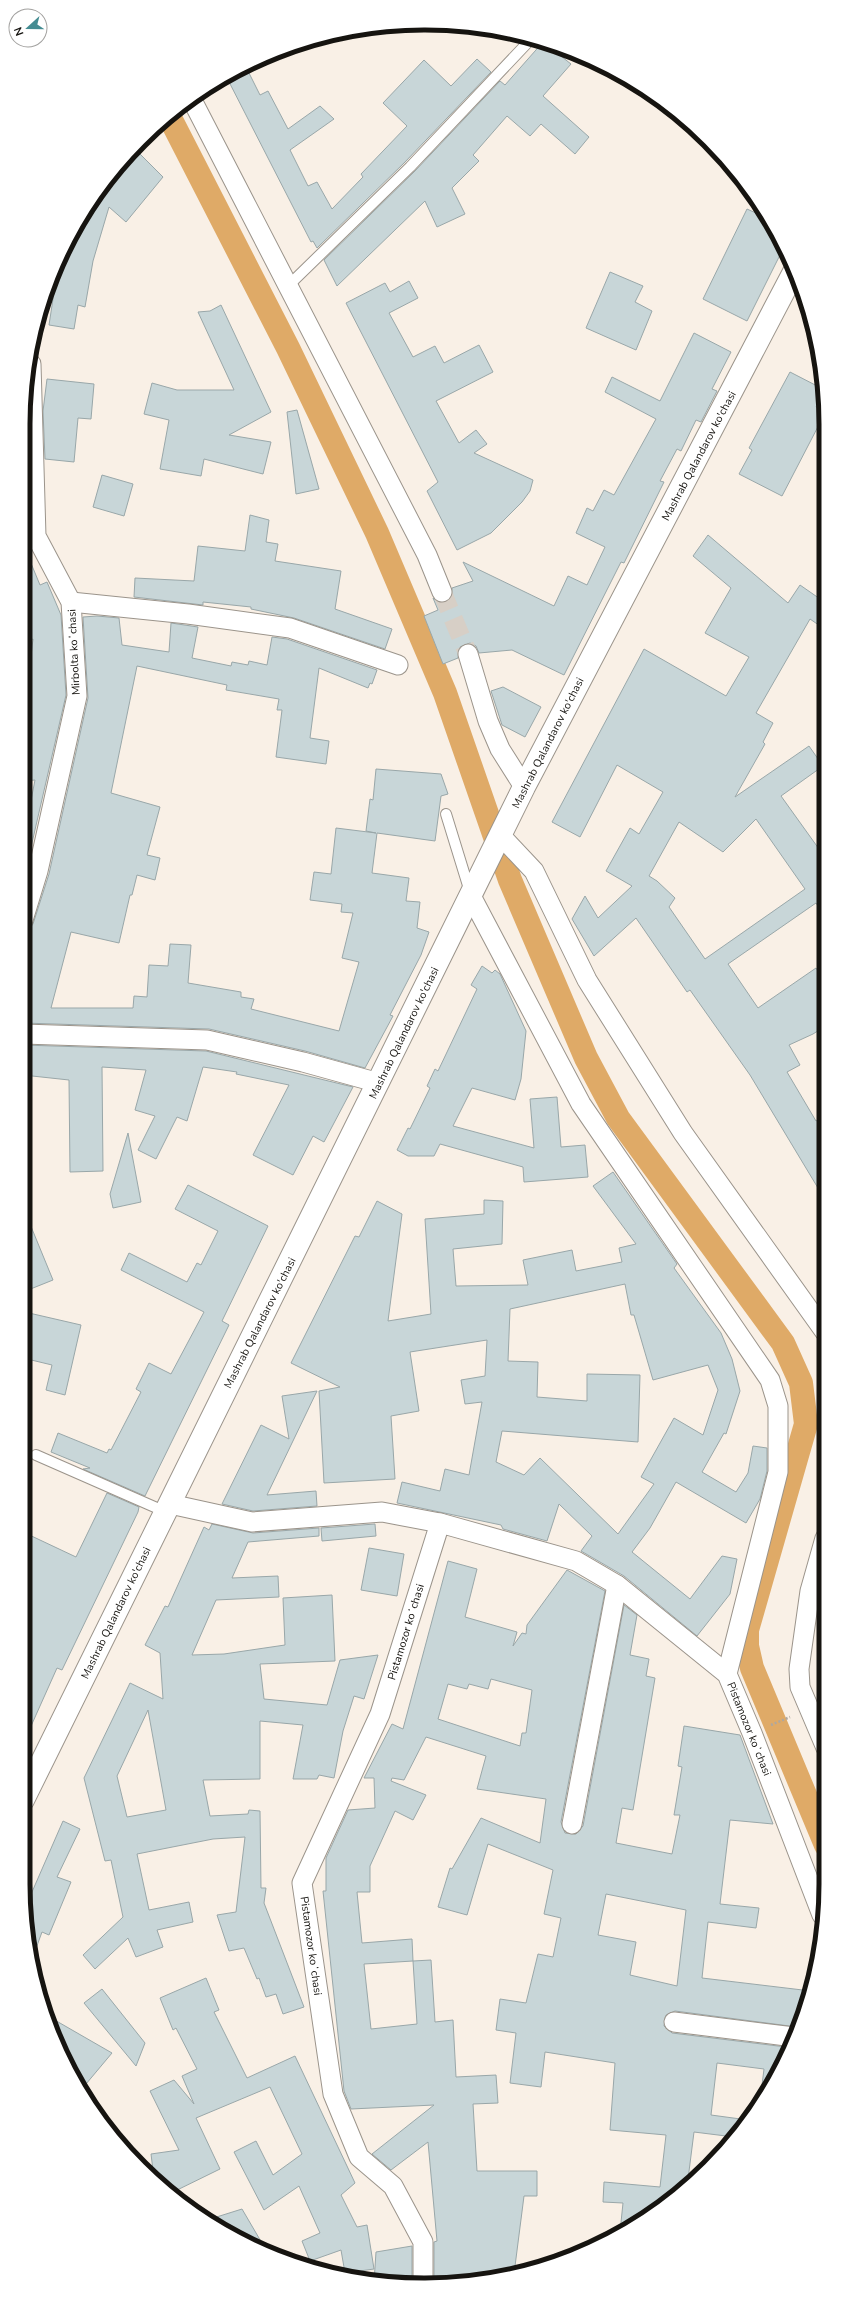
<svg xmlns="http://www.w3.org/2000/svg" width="849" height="2308" font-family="'Nunito Sans',sans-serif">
<rect width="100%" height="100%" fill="#f9f0e6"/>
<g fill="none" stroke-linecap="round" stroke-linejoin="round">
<path stroke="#dfaa67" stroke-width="24" d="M 169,116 L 288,348 L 377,533 L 445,693 L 510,880 L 586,1058 L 618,1118 L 783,1343 L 801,1383 L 806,1424 L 747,1630 L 747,1646 L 752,1668 L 826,1845"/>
</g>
<g fill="#c8d6d8" stroke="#99a7a9" fill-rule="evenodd">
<path d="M 543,42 L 571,64 L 543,96 L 589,137 L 575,154 L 541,124 L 530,136 L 507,116 L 473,155 L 479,161 L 452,188 L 465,214 L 437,227 L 425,201 L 337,286 L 324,260 L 415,171 L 500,81 L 505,85 Z"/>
<path d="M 477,59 L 491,72 L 405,162 L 317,248 L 313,241 L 311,242 L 226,76 L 246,67 L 260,95 L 268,91 L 288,129 L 320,106 L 334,119 L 290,150 L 308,186 L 317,182 L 332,209 L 363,177 L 361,174 L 407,126 L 383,103 L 424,60 L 451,86 Z"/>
<path d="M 135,149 L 163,177 L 126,222 L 109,207 L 93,261 L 85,307 L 78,305 L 74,329 L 49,325 L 59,260 L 65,247 L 106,180 Z"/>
<path d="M 747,209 L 769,219 L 784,247 L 747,321 L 703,299 Z"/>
<path d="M 610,272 L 643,286 L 635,302 L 652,311 L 636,350 L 586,328 Z"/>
<path d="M 409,281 L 418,298 L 389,313 L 413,357 L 435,346 L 444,363 L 479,345 L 493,372 L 436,401 L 459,443 L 476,430 L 487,444 L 474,453 L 533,480 L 530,491 L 522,502 L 491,533 L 457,550 L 427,491 L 438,482 L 346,303 L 385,283 L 390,292 Z"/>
<path d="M 221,305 L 271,412 L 229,435 L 271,442 L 263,474 L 204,459 L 201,476 L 160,469 L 169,420 L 144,414 L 152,383 L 177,390 L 234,390 L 198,312 L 210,311 Z"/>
<path d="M 694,333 L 731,352 L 712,389 L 717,391 L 701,422 L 696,420 L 681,451 L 677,449 L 660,481 L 664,482 L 624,563 L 621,562 L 564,675 L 512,650 L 479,653 L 476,646 L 470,643 L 460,647 L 458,658 L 443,664 L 424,616 L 438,610 L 433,598 L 440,603 L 446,602 L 451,598 L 452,588 L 473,581 L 463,562 L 554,606 L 568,576 L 587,585 L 605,547 L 576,533 L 587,508 L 593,511 L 604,490 L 614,495 L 656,419 L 605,392 L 612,377 L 660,401 Z"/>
<path d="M 790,372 L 823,389 L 823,394 L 816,407 L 823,410 L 823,417 L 782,496 L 739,474 L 752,450 L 749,448 Z"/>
<path d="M 47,379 L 94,384 L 91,419 L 78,418 L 74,462 L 45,459 L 43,411 Z"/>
<path d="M 297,410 L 319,489 L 296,494 L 287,412 Z"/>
<path d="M 102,475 L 133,484 L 124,516 L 93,507 Z"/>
<path d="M 250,515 L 269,520 L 266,542 L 278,544 L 275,561 L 341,571 L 335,609 L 392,629 L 385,649 L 294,618 L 251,609 L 251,607 L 203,602 L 203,605 L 134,597 L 135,578 L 194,581 L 198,546 L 245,551 Z"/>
<path d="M 708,535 L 788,603 L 800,585 L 823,601 L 823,628 L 810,619 L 756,713 L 773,723 L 763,742 L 765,744 L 735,797 L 809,746 L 823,766 L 781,796 L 824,856 L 824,915 L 816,903 L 728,964 L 758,1008 L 816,968 L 824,980 L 824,1027 L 813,1034 L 789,1045 L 800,1065 L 787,1072 L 816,1121 L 824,1116 L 824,1198 L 750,1075 L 690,990 L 687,992 L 636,918 L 594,956 L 572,919 L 585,896 L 598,918 L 632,886 L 606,871 L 630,828 L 639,834 L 663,792 L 617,765 L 580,837 L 552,822 L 644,649 L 726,696 L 749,657 L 705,633 L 731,588 L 693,556 ZM 756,819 L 805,889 L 705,959 L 669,907 L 675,898 L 657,881 L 649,876 L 679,822 L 723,852 Z"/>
<path d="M 23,544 L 40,585 L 47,582 L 61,615 L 66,695 L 23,882 L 23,820 L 27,821 L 35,780 L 23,781 L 23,723 L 33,639 L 23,643 Z"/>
<path d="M 97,616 L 119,618 L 122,645 L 169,652 L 171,623 L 198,627 L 192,658 L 231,666 L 232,662 L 248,665 L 249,661 L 267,665 L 272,637 L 287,639 L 377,670 L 372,684 L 370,683 L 368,688 L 319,668 L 310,738 L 329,741 L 326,764 L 276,757 L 282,710 L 277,710 L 279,699 L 226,690 L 227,685 L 137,666 L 111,793 L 160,807 L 147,855 L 160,858 L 155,880 L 137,875 L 132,895 L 130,895 L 119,943 L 71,932 L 51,1008 L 133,1008 L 134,996 L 147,997 L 149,965 L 168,966 L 170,944 L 191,945 L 188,983 L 241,992 L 241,997 L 254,999 L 251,1009 L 339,1031 L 359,962 L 342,958 L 353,913 L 341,912 L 342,904 L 310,900 L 314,872 L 331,874 L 336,828 L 376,833 L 366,831 L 370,799 L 373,800 L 376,769 L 441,774 L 448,794 L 441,796 L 435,841 L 377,833 L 372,873 L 409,878 L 406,901 L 420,902 L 417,928 L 429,932 L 421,955 L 390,1015 L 393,1016 L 365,1068 L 305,1051 L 209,1029 L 23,1023 L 23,985 L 30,958 L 23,957 L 23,931 L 30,928 L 33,924 L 49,874 L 88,698 L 83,617 Z"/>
<path d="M 503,687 L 541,707 L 525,737 L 502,725 L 491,691 Z"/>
<path d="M 482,966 L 492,973 L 495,970 L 500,974 L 526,1031 L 521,1079 L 515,1100 L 472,1088 L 453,1126 L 534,1148 L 530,1099 L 557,1097 L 561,1147 L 585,1145 L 588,1177 L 524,1182 L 523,1167 L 440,1144 L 434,1156 L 408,1156 L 397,1150 L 408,1128 L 410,1129 L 430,1088 L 427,1086 L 435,1069 L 438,1071 L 477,989 L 471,985 Z"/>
<path d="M 23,1045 L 206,1051 L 353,1087 L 324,1142 L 313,1136 L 293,1175 L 253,1155 L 289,1085 L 236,1074 L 237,1072 L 203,1067 L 187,1121 L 177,1117 L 156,1159 L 138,1150 L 155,1116 L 135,1110 L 146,1070 L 102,1067 L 103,1171 L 70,1172 L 69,1080 L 23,1075 Z"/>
<path d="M 128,1133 L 141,1202 L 113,1208 L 110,1194 Z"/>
<path d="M 613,1172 L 677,1264 L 674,1268 L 721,1333 L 732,1359 L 740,1391 L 726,1434 L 724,1433 L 702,1472 L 736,1492 L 748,1473 L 753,1446 L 767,1448 L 767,1471 L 760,1499 L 746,1523 L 676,1482 L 650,1528 L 632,1552 L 690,1599 L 722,1556 L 737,1559 L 730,1594 L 697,1636 L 624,1576 L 581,1551 L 592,1536 L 559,1504 L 547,1541 L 503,1529 L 501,1525 L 397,1503 L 402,1482 L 440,1491 L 445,1469 L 469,1475 L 482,1402 L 465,1404 L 461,1380 L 485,1376 L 487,1340 L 410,1352 L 419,1411 L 391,1416 L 395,1479 L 324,1483 L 319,1391 L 340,1387 L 291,1363 L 355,1236 L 359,1237 L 377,1201 L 402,1214 L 388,1321 L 431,1314 L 425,1219 L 484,1214 L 484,1200 L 503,1201 L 502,1244 L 453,1249 L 456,1286 L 528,1285 L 523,1260 L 572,1250 L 576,1271 L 622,1262 L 619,1248 L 636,1244 L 593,1186 ZM 625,1284 L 631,1315 L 634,1315 L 653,1380 L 708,1365 L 718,1390 L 703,1435 L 674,1418 L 641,1477 L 654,1484 L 618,1534 L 540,1458 L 524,1475 L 496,1462 L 502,1431 L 638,1442 L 640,1375 L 587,1374 L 587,1401 L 537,1397 L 538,1362 L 508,1361 L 510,1309 Z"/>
<path d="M 188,1185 L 268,1226 L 222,1321 L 229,1325 L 145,1496 L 83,1469 L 90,1468 L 51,1452 L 58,1433 L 107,1453 L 109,1449 L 111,1450 L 141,1392 L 136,1389 L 149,1363 L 171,1374 L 204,1312 L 121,1270 L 129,1253 L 187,1282 L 197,1263 L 201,1265 L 218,1231 L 175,1209 Z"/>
<path d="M 23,1207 L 53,1280 L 23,1292 Z"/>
<path d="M 29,1313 L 81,1325 L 65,1395 L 46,1390 L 52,1365 L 23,1358 L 23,1340 Z"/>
<path d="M 317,1391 L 267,1495 L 316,1491 L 317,1506 L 253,1511 L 222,1504 L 261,1425 L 289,1439 L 282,1396 Z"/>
<path d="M 107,1493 L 139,1507 L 138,1512 L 62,1670 L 57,1668 L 23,1744 L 23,1532 L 76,1557 Z"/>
<path d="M 212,1524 L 253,1533 L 319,1528 L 319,1536 L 248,1542 L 232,1578 L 278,1576 L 279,1597 L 216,1600 L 192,1655 L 224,1654 L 285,1645 L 283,1598 L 332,1595 L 335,1661 L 260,1664 L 264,1699 L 327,1705 L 340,1660 L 378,1655 L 364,1699 L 354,1696 L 343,1731 L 334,1778 L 319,1775 L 317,1779 L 293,1779 L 303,1725 L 260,1721 L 260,1779 L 203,1780 L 210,1816 L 248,1814 L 249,1810 L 260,1811 L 261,1888 L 266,1888 L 264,1903 L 304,2007 L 283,2014 L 276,1994 L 266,1997 L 259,1978 L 257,1979 L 244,1948 L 229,1951 L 217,1915 L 236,1912 L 245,1837 L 213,1839 L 137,1854 L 149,1910 L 189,1902 L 193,1922 L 157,1930 L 163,1947 L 136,1957 L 128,1938 L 95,1969 L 83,1955 L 123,1917 L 111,1860 L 105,1861 L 84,1778 L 130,1683 L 163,1699 L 160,1653 L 145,1645 L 165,1606 L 168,1607 L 204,1527 L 209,1530 ZM 148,1710 L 166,1810 L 127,1817 L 117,1776 Z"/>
<path d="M 375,1524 L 376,1536 L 322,1541 L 321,1528 Z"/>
<path d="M 369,1548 L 404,1554 L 397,1596 L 361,1590 Z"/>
<path d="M 448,1561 L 477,1569 L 465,1617 L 517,1632 L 513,1646 L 522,1633 L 526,1634 L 527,1625 L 567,1570 L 605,1591 L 561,1822 L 565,1833 L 576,1834 L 583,1826 L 624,1605 L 637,1615 L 630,1655 L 649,1659 L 646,1676 L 655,1678 L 633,1810 L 622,1808 L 616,1843 L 672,1854 L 680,1815 L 674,1815 L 682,1767 L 678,1766 L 684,1726 L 740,1735 L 773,1824 L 730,1820 L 720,1904 L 759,1908 L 756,1928 L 708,1922 L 702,1978 L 811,1991 L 797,2027 L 675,2011 L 666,2015 L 664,2026 L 672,2033 L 786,2047 L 784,2062 L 760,2101 L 764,2069 L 717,2063 L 711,2115 L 748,2120 L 734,2137 L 694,2132 L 687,2187 L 647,2217 L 620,2232 L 623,2203 L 603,2202 L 604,2182 L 660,2187 L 666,2135 L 610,2130 L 615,2063 L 545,2052 L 541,2087 L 510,2083 L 516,2033 L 496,2030 L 500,1999 L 526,2003 L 538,1954 L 553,1957 L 561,1918 L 544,1914 L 553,1870 L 488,1844 L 467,1915 L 438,1907 L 450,1868 L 452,1869 L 481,1818 L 540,1843 L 546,1799 L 477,1789 L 486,1756 L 426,1737 L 404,1780 L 392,1778 L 391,1781 L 426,1795 L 413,1820 L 395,1811 L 370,1866 L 370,1892 L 357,1892 L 362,1943 L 412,1939 L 413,1961 L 431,1960 L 435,2022 L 453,2020 L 456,2077 L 496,2075 L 498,2103 L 473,2104 L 477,2171 L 537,2171 L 537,2196 L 524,2196 L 514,2274 L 451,2284 L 434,2284 L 434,2242 L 437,2241 L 428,2142 L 391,2170 L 372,2154 L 434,2105 L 351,2109 L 344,2091 L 323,1891 L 326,1891 L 326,1858 L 348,1810 L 375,1808 L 374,1778 L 364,1778 L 392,1724 L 403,1729 ZM 491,1679 L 532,1690 L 526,1733 L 522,1733 L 520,1746 L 438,1719 L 448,1684 L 467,1689 L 469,1684 L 488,1689 ZM 606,1894 L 686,1910 L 677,1986 L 630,1975 L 636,1942 L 598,1935 ZM 413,1961 L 417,2024 L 371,2029 L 364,1964 Z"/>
<path d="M 63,1821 L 80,1829 L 57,1877 L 71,1882 L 49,1935 L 42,1932 L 31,1962 L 25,1908 Z"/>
<path d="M 206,1978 L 219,2010 L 214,2012 L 247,2078 L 295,2056 L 355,2183 L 341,2195 L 357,2227 L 367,2225 L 374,2269 L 345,2273 L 341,2250 L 310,2261 L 302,2241 L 320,2233 L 299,2186 L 264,2210 L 234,2152 L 256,2141 L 273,2175 L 302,2154 L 270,2087 L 196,2118 L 220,2169 L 171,2193 L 154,2178 L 151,2154 L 179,2150 L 150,2091 L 174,2080 L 194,2104 L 182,2076 L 197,2069 L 176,2028 L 173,2030 L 160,1998 Z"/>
<path d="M 102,1989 L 145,2043 L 136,2066 L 84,2003 Z"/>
<path d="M 46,2015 L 112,2053 L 86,2084 L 71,2071 Z"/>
<path d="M 242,2209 L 266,2250 L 224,2231 L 207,2220 Z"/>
<path d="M 412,2246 L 412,2283 L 374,2282 L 376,2252 Z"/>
</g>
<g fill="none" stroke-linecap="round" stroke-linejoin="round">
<path stroke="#d7cfc6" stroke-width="19" stroke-dasharray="19 10" stroke-linecap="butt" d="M 442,592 L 468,654"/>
<defs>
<g id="lane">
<path d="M 289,285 L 410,167 L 532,38"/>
<path d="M 23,538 L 36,536"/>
<path d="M 446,814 L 470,892"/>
<path d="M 36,1455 L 166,1512"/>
</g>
<g id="street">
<path d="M 192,100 L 427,555 L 442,592"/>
<path d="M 71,602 L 188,614 L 290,628 L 398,665"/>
<path d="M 468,654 L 488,721 L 500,749 L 524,787"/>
<path d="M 501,836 L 534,871 L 587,980 L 683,1133 L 825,1332"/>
<path d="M 471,896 L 581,1104 L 770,1380 L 778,1406 L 778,1472 L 727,1674"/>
<path d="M 23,920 L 38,871 L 77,696 L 71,602 L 36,536 L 31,364"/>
<path d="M 23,1034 L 207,1040 L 303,1062 L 379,1083"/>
<path d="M 170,1504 L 252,1522 L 382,1512 L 440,1523"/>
<path d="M 825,1538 L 810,1591 L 799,1669 L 800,1687 L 826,1748"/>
<path d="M 572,1824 L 617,1585"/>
<path d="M 674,2022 L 794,2037"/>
<path d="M 423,2283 L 423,2242 L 393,2186 L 359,2157 L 333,2094 L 302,1883 L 380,1714 L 440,1523 L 576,1561 L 617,1585 L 727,1674 L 752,1733 L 822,1915"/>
</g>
<path id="secondary" d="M 23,1800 L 524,787 L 795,270"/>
</defs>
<use href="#lane" stroke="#9b948b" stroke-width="12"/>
<use href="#street" stroke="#9b948b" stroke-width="21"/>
<use href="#secondary" stroke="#9b948b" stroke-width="24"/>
<path stroke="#aea79f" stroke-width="2.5" stroke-dasharray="2 2" stroke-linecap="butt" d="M 771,1725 L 790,1717"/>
<use href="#lane" stroke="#fff" stroke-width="10"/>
<use href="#street" stroke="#fff" stroke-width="19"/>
<use href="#secondary" stroke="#fff" stroke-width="22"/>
</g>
<g text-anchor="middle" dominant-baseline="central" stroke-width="4" stroke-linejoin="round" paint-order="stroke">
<g font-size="11" fill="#161410" stroke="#fff">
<text transform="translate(699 456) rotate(-62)">Mashrab Qalandarov ko'chasi</text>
<text transform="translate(74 652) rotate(-93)">Mirbolta koʻchasi</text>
<text transform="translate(548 743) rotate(-63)">Mashrab Qalandarov ko'chasi</text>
<text transform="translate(404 1033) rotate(-64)">Mashrab Qalandarov ko'chasi</text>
<text transform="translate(260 1323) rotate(-63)">Mashrab Qalandarov ko'chasi</text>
<text transform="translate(116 1613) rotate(-64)">Mashrab Qalandarov ko'chasi</text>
<text transform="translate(406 1632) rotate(-73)">Pistamozor koʻchasi</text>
<text transform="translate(749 1729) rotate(68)">Pistamozor koʻchasi</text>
<text transform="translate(311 1946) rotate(82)">Pistamozor koʻchasi</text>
</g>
</g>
<path d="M0 0H849V2308H0ZM424 30H425A394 394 0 0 1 819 424V1884A394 394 0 0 1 425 2278H424A394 394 0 0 1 30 1884V424A394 394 0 0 1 424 30Z" fill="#fff" fill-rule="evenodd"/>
<path fill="none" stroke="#161410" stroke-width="5" d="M424 30H425A394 394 0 0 1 819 424V1884A394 394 0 0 1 425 2278H424A394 394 0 0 1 30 1884V424A394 394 0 0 1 424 30Z"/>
<g transform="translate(28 28) rotate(249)"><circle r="19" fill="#ffffff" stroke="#a2a19f"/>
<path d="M0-3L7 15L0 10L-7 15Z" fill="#448c92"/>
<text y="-6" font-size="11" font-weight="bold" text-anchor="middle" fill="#161410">N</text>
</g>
</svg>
